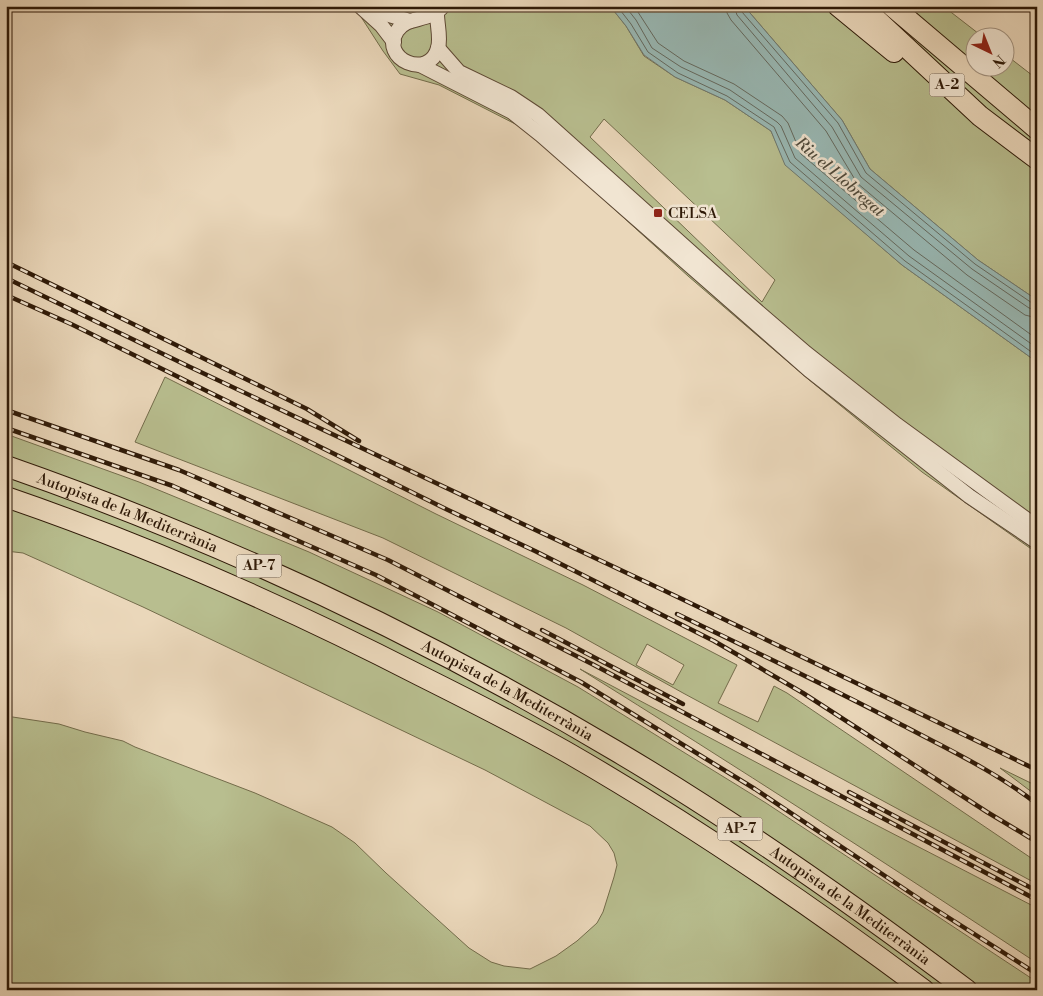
<svg xmlns="http://www.w3.org/2000/svg" width="1043" height="996" font-family="'Libre Bodoni',serif">
<rect width="100%" height="100%" fill="#ead7ba"/>
<filter id="stains"><feTurbulence type="fractalNoise" baseFrequency=".004" numOctaves="4"/><feColorMatrix values="0 0 0 0 .2 0 0 0 0 .09 0 0 0 0 .02 0 0 0 .5 -.17"/></filter>
<radialGradient id="worn" r=".72"><stop offset=".6" stop-color="#630" stop-opacity="0"/><stop offset="1" stop-color="#630" stop-opacity=".3"/></radialGradient>
<g fill="#b8be8f" stroke="#736c4b" fill-rule="evenodd">
<path d="M 354,6 L 610,6 L 626,26 L 644,56 L 675,77 L 725,100 L 771,131 L 786,165 L 902,265 L 1037,362 L 1037,553 L 922,472 L 808,379 L 688,276 L 527,130 L 439,85 L 400,74 L 383,51 ZM 604,119 L 775,280 L 762,302 L 590,137 Z"/>
<path d="M 744,6 L 943,6 L 983,37 L 976,38 L 976,68 L 1006,68 L 1006,55 L 1037,79 L 1037,300 L 978,260 L 870,169 L 842,120 Z"/>
<path d="M 165,377 L 436,514 L 583,585 L 737,665 L 718,703 L 758,722 L 774,686 L 787,693 L 1037,862 L 1037,884 L 683,693 L 566,628 L 383,538 L 135,442 ZM 647,644 L 684,665 L 673,685 L 636,665 Z"/>
<path d="M 6,434 L 139,482 L 309,552 L 438,612 L 578,687 L 766,803 L 1037,982 L 1037,990 L 6,990 L 6,716 L 59,724 L 85,732 L 123,741 L 135,747 L 255,793 L 332,827 L 355,843 L 386,873 L 469,948 L 491,962 L 504,966 L 530,969 L 556,956 L 577,941 L 597,923 L 603,912 L 614,877 L 617,865 L 614,853 L 608,843 L 590,826 L 485,770 L 143,607 L 23,553 L 6,551 Z"/>
<path d="M 580,669 L 818,795 L 1037,908 L 1037,963 C 886,863 734,765 580,669 Z"/>
<path d="M 1000,768 L 1037,786 L 1037,796 Z"/>
</g>
<path fill="#98b8b4" stroke="#6e786f" d="M 610,6 L 744,6 L 842,120 L 870,169 L 978,260 L 1037,300 L 1037,362 L 902,265 L 785,165 L 771,131 L 725,100 L 675,77 L 644,55 L 626,26 Z"/>
<g fill="none" stroke-linecap="round" stroke-linejoin="round">
<g stroke="#63685e" stroke-width="1">
<path d="M 617,6 L 631,24 L 648,52 L 678,73 L 727,96 L 774,127 L 790,162 L 905,261 L 1037,356"/>
<path d="M 625,6 L 636,20 L 652,48 L 681,67 L 730,90 L 777,122 L 781,126 L 795,158 L 909,256 L 1037,348"/>
<path d="M 634,6 L 658,43 L 684,61 L 734,84 L 782,116 L 788,123 L 801,154 L 914,250 L 1037,339"/>
<path d="M 726,6 L 727,13 L 731,20 L 826,131 L 857,183 L 967,275 L 1025,315 L 1037,318"/>
<path d="M 734,6 L 737,15 L 832,127 L 861,177 L 972,269 L 1029,308 L 1037,310"/>
<path d="M 740,6 L 742,12 L 838,123 L 866,173 L 975,264 L 1032,303 L 1037,304"/>
</g>
<defs>
<g id="tertiary">
<path d="M 360,6 L 381,25 L 394,42"/>
<path d="M 376,6 L 389,15 L 410,21"/>
<path d="M 437,14 C 437,24 441,38 438,48 C 429,81 379,59 397,31 C 407,15 429,23 443,6"/>
<path d="M 438,48 L 459,72 L 511,97 L 538,115 L 742,298 L 806,353 L 897,425 L 1037,527"/>
<path d="M 420,65 L 512,112 L 541,135 L 809,370 L 969,496 L 1037,542"/>
</g>
<g id="motorway">
<path d="M 838,6 L 894,52"/>
<path d="M 862,6 L 980,116 L 1037,159"/>
<path d="M 892,6 L 1037,129"/>
<path id="s1" d="M 6,466 C 218,540 423,636 616,751 C 738,823 854,905 967,990"/>
<path d="M 6,497 C 149,546 287,607 421,676 C 471,701 521,726 570,754 C 693,825 810,905 924,990"/>
</g>
</defs>
<use href="#tertiary" stroke="#5d4834" stroke-width="16"/>
<use href="#motorway" stroke="#2e1907" stroke-width="22"/>
<use href="#tertiary" stroke="#f1e5d2" stroke-width="14"/>
<use href="#motorway" stroke="#ead7ba" stroke-width="20"/>
<defs>
<g id="rail">
<path d="M 6,262 L 307,409 L 359,441"/>
<path d="M 6,278 L 190,367 L 663,590 L 1037,770"/>
<path d="M 6,295 L 71,324 L 448,510 L 535,551 L 714,641 L 803,693 L 987,812 L 1037,842"/>
<path d="M 6,410 L 179,470 L 388,560 L 594,665 L 1037,900"/>
<path d="M 6,428 L 173,486 L 376,575 L 581,682 L 755,789 L 924,902 L 1037,974"/>
<path d="M 677,614 C 752,650 828,686 902,725 C 948,749 996,772 1037,804"/>
<path d="M 542,630 L 683,704"/>
<path d="M 849,792 L 1037,891"/>
</g>
</defs>
<use href="#rail" stroke="#2e1907" stroke-width="4.5"/>
<use href="#rail" stroke="#f1e5d2" stroke-width="2.5" stroke-dasharray="8" stroke-linecap="butt"/>
</g>
<rect fill="#8f2418" stroke="#f1e5d2" stroke-width="2" x="653" y="208" width="10" height="10" rx="2.5"/>
<g text-anchor="middle" dominant-baseline="central" stroke-width="5" stroke-linejoin="round" paint-order="stroke">
<g fill="#f1e5d2" stroke="#685644" stroke-width="1">
<rect x="929.5" y="73.5" width="35" height="23" rx="4"/>
<rect x="236.5" y="554.5" width="45" height="23" rx="4"/>
<rect x="717.5" y="817.5" width="45" height="23" rx="4"/>
</g>
<g font-size="14" font-weight="bold" fill="#2e1907">
<text x="947" y="85">A-2</text>
<text x="259" y="566">AP-7</text>
<text x="740" y="829">AP-7</text>
</g>
<g font-size="15" fill="#2e1907" stroke="#f1e5d2" text-anchor="start">
<text x="668" y="213">CELSA</text>
</g>
<g font-size="15" fill="#2e1907" stroke="#f1e5d2">
<text stroke="none"><textPath href="#s1" startOffset="130">Autopista de la Mediterrània</textPath></text>
<text stroke="none"><textPath href="#s1" startOffset="550">Autopista de la Mediterrània</textPath></text>
<text stroke="none"><textPath href="#s1" startOffset="955">Autopista de la Mediterrània</textPath></text>
</g>
<g font-size="16" font-style="italic" fill="#4e493b" stroke="#f1e5d2">
<text transform="translate(840 177) rotate(41)">Riu el Llobregat</text>
</g>
</g>
<rect width="1043" height="996" fill="none" stroke="#ead7ba" stroke-width="25"/>
<rect x="8" y="8" width="1028" height="981" fill="none" stroke="#2e1907" stroke-width="2.5"/>
<rect x="12" y="12" width="1018" height="971" fill="none" stroke="#2e1907"/>
<g transform="translate(990 52) rotate(137)"><circle r="24" fill="#f1e5d2" stroke="#a39381"/>
<path d="M0-4L9 19L0 12L-9 19Z" fill="#8f2418"/>
<text y="-8" font-size="14" font-weight="bold" text-anchor="middle" fill="#2e1907">N</text>
</g>
<rect width="100%" height="100%" filter="url(#stains)"/>
<rect width="100%" height="100%" fill="url(#worn)"/>
</svg>
